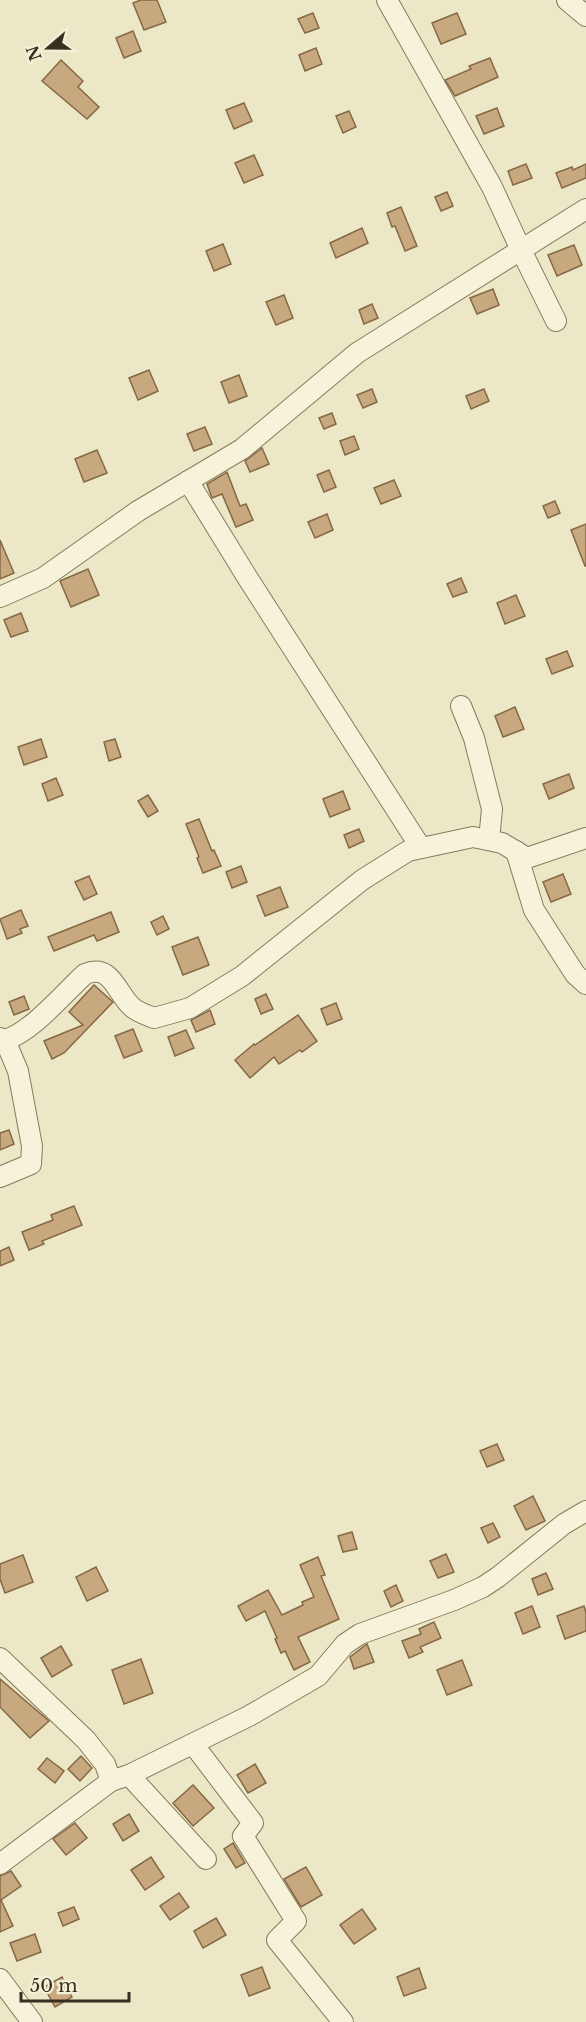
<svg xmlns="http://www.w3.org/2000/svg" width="586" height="2022" font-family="'Libre Baskerville',serif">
<rect width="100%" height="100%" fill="#ece7c7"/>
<g fill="#c8a97f" stroke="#856844" stroke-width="1.5">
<path d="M 141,0 L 157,0 L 166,22 L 144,30 L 133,3 Z"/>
<path d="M 313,13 L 319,28 L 305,33 L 298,19 Z"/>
<path d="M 457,13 L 466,34 L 441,44 L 432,23 Z"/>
<path d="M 133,31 L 141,51 L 124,58 L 116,38 Z"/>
<path d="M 316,48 L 322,64 L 305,71 L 299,55 Z"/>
<path d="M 490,58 L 498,77 L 455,96 L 445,80 L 471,69 L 469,66 Z"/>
<path d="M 61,60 L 83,81 L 78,87 L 99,107 L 87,119 L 42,81 Z"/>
<path d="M 244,103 L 252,121 L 234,129 L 226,110 Z"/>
<path d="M 497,108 L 504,126 L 484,134 L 476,116 Z"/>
<path d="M 349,111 L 356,127 L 343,133 L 336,116 Z"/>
<path d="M 254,155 L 263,175 L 244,183 L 235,163 Z"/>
<path d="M 526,164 L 532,178 L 513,185 L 508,171 Z"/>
<path d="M 586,164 L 586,178 L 562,188 L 556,173 L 572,167 L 573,170 Z"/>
<path d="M 447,192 L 453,206 L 441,211 L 435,197 Z"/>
<path d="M 401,207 L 417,246 L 405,251 L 395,226 L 392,227 L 387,213 Z"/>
<path d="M 362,228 L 368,243 L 336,258 L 330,243 Z"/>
<path d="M 223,244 L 231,264 L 214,271 L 206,251 Z"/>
<path d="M 574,245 L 582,265 L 557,276 L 548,255 Z"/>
<path d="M 493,289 L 499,305 L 477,314 L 470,298 Z"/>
<path d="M 284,295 L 293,318 L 276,325 L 266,302 Z"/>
<path d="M 372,304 L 378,318 L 364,324 L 359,310 Z"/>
<path d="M 149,370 L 158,391 L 138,400 L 129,378 Z"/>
<path d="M 239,375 L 247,396 L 229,403 L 221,382 Z"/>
<path d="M 372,389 L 377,402 L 363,408 L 357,395 Z"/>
<path d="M 484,389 L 489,401 L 471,409 L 466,396 Z"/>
<path d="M 332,413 L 336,424 L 324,429 L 319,418 Z"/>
<path d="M 205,427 L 212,444 L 194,451 L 187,434 Z"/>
<path d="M 354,436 L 359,449 L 345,455 L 340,441 Z"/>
<path d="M 262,448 L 269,464 L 250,472 L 245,461 Z"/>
<path d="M 97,450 L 107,473 L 84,482 L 75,459 Z"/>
<path d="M 329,470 L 336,487 L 324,492 L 317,475 Z"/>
<path d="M 227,472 L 240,506 L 246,504 L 253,520 L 236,527 L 222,494 L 212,498 L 207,484 Z"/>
<path d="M 394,480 L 401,496 L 381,504 L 374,488 Z"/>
<path d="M 555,501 L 560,513 L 548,518 L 543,506 Z"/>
<path d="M 327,514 L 333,530 L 315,538 L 308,522 Z"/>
<path d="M 586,524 L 586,566 L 585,566 L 571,530 Z"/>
<path d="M 0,540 L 14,573 L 0,579 Z"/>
<path d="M 88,569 L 99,595 L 71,607 L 60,581 Z"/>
<path d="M 461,578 L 467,592 L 453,597 L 447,584 Z"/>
<path d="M 516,595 L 525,616 L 505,624 L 497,603 Z"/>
<path d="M 21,613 L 28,631 L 11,637 L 4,620 Z"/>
<path d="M 567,651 L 573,666 L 552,674 L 546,659 Z"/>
<path d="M 515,707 L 524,729 L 503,737 L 495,716 Z"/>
<path d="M 41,739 L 47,757 L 24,765 L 18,747 Z"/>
<path d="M 115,739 L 121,757 L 109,761 L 104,742 Z"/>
<path d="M 569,774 L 574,788 L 549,799 L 543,784 Z"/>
<path d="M 56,778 L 63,795 L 48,801 L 42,784 Z"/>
<path d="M 343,791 L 350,809 L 330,817 L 323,799 Z"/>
<path d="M 148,795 L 158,811 L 148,817 L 138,801 Z"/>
<path d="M 199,819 L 212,851 L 214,850 L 221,866 L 203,873 L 197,858 L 199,857 L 186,824 Z"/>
<path d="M 359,829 L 364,841 L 349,848 L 344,835 Z"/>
<path d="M 241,866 L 247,882 L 232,888 L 226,872 Z"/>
<path d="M 563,874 L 571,894 L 551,902 L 543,882 Z"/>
<path d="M 89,876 L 97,894 L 84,900 L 75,882 Z"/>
<path d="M 280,887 L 288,907 L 265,916 L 257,896 Z"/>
<path d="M 21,910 L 28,926 L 20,929 L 22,933 L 7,939 L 0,919 Z"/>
<path d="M 111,912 L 119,932 L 97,941 L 94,935 L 54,951 L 48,937 Z"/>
<path d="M 163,916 L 169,929 L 157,935 L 151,922 Z"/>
<path d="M 198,937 L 209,965 L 183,975 L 172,947 Z"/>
<path d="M 94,985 L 113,1002 L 64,1053 L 52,1059 L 44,1041 L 83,1025 L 69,1012 Z"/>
<path d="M 266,994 L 273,1009 L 261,1014 L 255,999 Z"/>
<path d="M 24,996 L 29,1009 L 14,1015 L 9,1002 Z"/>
<path d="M 336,1003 L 342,1019 L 327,1025 L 321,1009 Z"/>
<path d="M 210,1010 L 215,1024 L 196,1032 L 191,1020 Z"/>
<path d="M 298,1015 L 317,1041 L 302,1052 L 300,1050 L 279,1064 L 274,1057 L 250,1078 L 235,1060 L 254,1044 L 255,1045 Z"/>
<path d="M 133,1029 L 142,1051 L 124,1058 L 115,1036 Z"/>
<path d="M 186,1030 L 194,1048 L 175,1056 L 168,1037 Z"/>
<path d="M 9,1130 L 14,1144 L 0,1150 L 0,1133 Z"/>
<path d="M 74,1206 L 82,1225 L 42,1241 L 44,1244 L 29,1250 L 22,1232 L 53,1220 L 51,1215 Z"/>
<path d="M 9,1247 L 14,1260 L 0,1266 L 0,1251 Z"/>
<path d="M 497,1444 L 504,1460 L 487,1467 L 480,1451 Z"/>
<path d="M 533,1496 L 545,1521 L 526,1530 L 514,1506 Z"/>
<path d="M 493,1523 L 500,1537 L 488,1543 L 481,1528 Z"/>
<path d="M 352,1532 L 357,1549 L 343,1552 L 338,1536 Z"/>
<path d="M 446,1554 L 454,1572 L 438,1578 L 430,1561 Z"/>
<path d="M 23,1555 L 33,1582 L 5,1593 L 0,1579 L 0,1564 Z"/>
<path d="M 318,1557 L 325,1575 L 321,1576 L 339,1619 L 298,1637 L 310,1662 L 294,1670 L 285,1651 L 281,1653 L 275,1639 L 277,1638 L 265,1611 L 246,1621 L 238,1606 L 268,1590 L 282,1615 L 303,1605 L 302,1602 L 314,1597 L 300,1565 Z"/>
<path d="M 96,1567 L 108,1591 L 87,1601 L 76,1577 Z"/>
<path d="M 546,1573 L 553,1589 L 538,1595 L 532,1579 Z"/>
<path d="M 396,1585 L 403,1601 L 391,1607 L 384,1591 Z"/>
<path d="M 532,1606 L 540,1627 L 523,1634 L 515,1613 Z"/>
<path d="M 584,1606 L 586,1613 L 586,1631 L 565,1639 L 557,1616 Z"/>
<path d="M 434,1622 L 441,1638 L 420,1647 L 423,1652 L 409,1658 L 402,1641 L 421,1634 L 419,1629 Z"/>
<path d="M 367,1644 L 374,1662 L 354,1669 L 350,1657 Z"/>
<path d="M 61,1646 L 72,1665 L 52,1677 L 41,1658 Z"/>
<path d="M 141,1659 L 153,1693 L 124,1704 L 112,1670 Z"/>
<path d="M 462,1660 L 472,1685 L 447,1695 L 437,1670 Z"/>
<path d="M 0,1679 L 49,1721 L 30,1738 L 0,1707 Z"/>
<path d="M 81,1756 L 92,1768 L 80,1781 L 68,1769 Z"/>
<path d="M 47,1758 L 64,1771 L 55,1783 L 38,1769 Z"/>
<path d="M 255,1764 L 266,1783 L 248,1793 L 237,1775 Z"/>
<path d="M 193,1785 L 214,1808 L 193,1826 L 173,1803 Z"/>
<path d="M 129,1814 L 139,1831 L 123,1841 L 113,1824 Z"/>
<path d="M 75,1823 L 87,1838 L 66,1855 L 53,1839 Z"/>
<path d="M 233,1843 L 245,1863 L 236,1868 L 224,1849 Z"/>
<path d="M 151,1857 L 164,1877 L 145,1890 L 131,1870 Z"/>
<path d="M 306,1867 L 322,1895 L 301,1907 L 284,1879 Z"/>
<path d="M 11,1871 L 21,1886 L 1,1900 L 13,1926 L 0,1932 L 0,1876 Z"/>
<path d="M 179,1893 L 189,1907 L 170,1920 L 160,1906 Z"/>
<path d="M 74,1907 L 79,1919 L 63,1926 L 58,1913 Z"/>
<path d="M 362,1909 L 376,1929 L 354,1944 L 340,1925 Z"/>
<path d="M 216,1918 L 226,1935 L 203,1948 L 194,1931 Z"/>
<path d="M 35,1934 L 41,1952 L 17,1961 L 10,1943 Z"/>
<path d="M 262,1967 L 270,1988 L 249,1996 L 241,1975 Z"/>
<path d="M 419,1968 L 426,1988 L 404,1996 L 397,1977 Z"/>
<path d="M 62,1977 L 72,1997 L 55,2007 L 44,1987 Z"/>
</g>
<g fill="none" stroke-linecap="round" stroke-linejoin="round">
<defs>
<g id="minor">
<path d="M 387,0 L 492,187 L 521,250 L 556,321"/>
<path d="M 567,0 L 586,16"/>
<path d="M 188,481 L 247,577 L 421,848"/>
<path d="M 0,597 L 43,578 L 138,511 L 242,449 L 357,353 L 586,209"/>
<path d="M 461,706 L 474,738 L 492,809 L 489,840"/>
<path d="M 516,851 L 534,910 L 575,974 L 586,984"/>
<path d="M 0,1038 L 5,1040 C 32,1032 64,993 85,974 C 112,963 116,993 132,1007 C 137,1012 147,1015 154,1018 L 190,1008 L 242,976 L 362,880 L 408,851 L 473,837 L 502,843 L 527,858 L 586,838"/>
<path d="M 0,1177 L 31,1164 L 32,1146 L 18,1071 L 5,1040"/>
<path d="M 0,1658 L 86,1740 L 105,1764 L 111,1781"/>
<path d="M 193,1744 L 253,1823 L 243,1836 L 296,1921 L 277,1940 L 343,2022"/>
<path d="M 129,1775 L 206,1859"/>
<path d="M 0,1864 L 111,1781 L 129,1775 L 249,1716 L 318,1676 L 345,1644 L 360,1634 L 454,1600 L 483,1587 L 498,1577 L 564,1524 L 586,1511"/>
<path d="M 0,1979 L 32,2022"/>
</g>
</defs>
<use href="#minor" stroke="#877a5d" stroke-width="22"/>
<use href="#minor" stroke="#f7f3da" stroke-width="20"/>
</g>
<g transform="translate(48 48) rotate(250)" stroke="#f4f0d6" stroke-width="4.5" paint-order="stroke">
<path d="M0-4.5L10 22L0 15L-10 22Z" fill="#382f20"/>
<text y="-9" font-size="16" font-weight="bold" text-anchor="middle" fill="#382f20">N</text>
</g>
<path d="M21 1992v9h108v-9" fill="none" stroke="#382f20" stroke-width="3"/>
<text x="30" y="1992" font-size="18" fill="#382f20" stroke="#f4f0d6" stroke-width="4.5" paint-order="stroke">50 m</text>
</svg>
